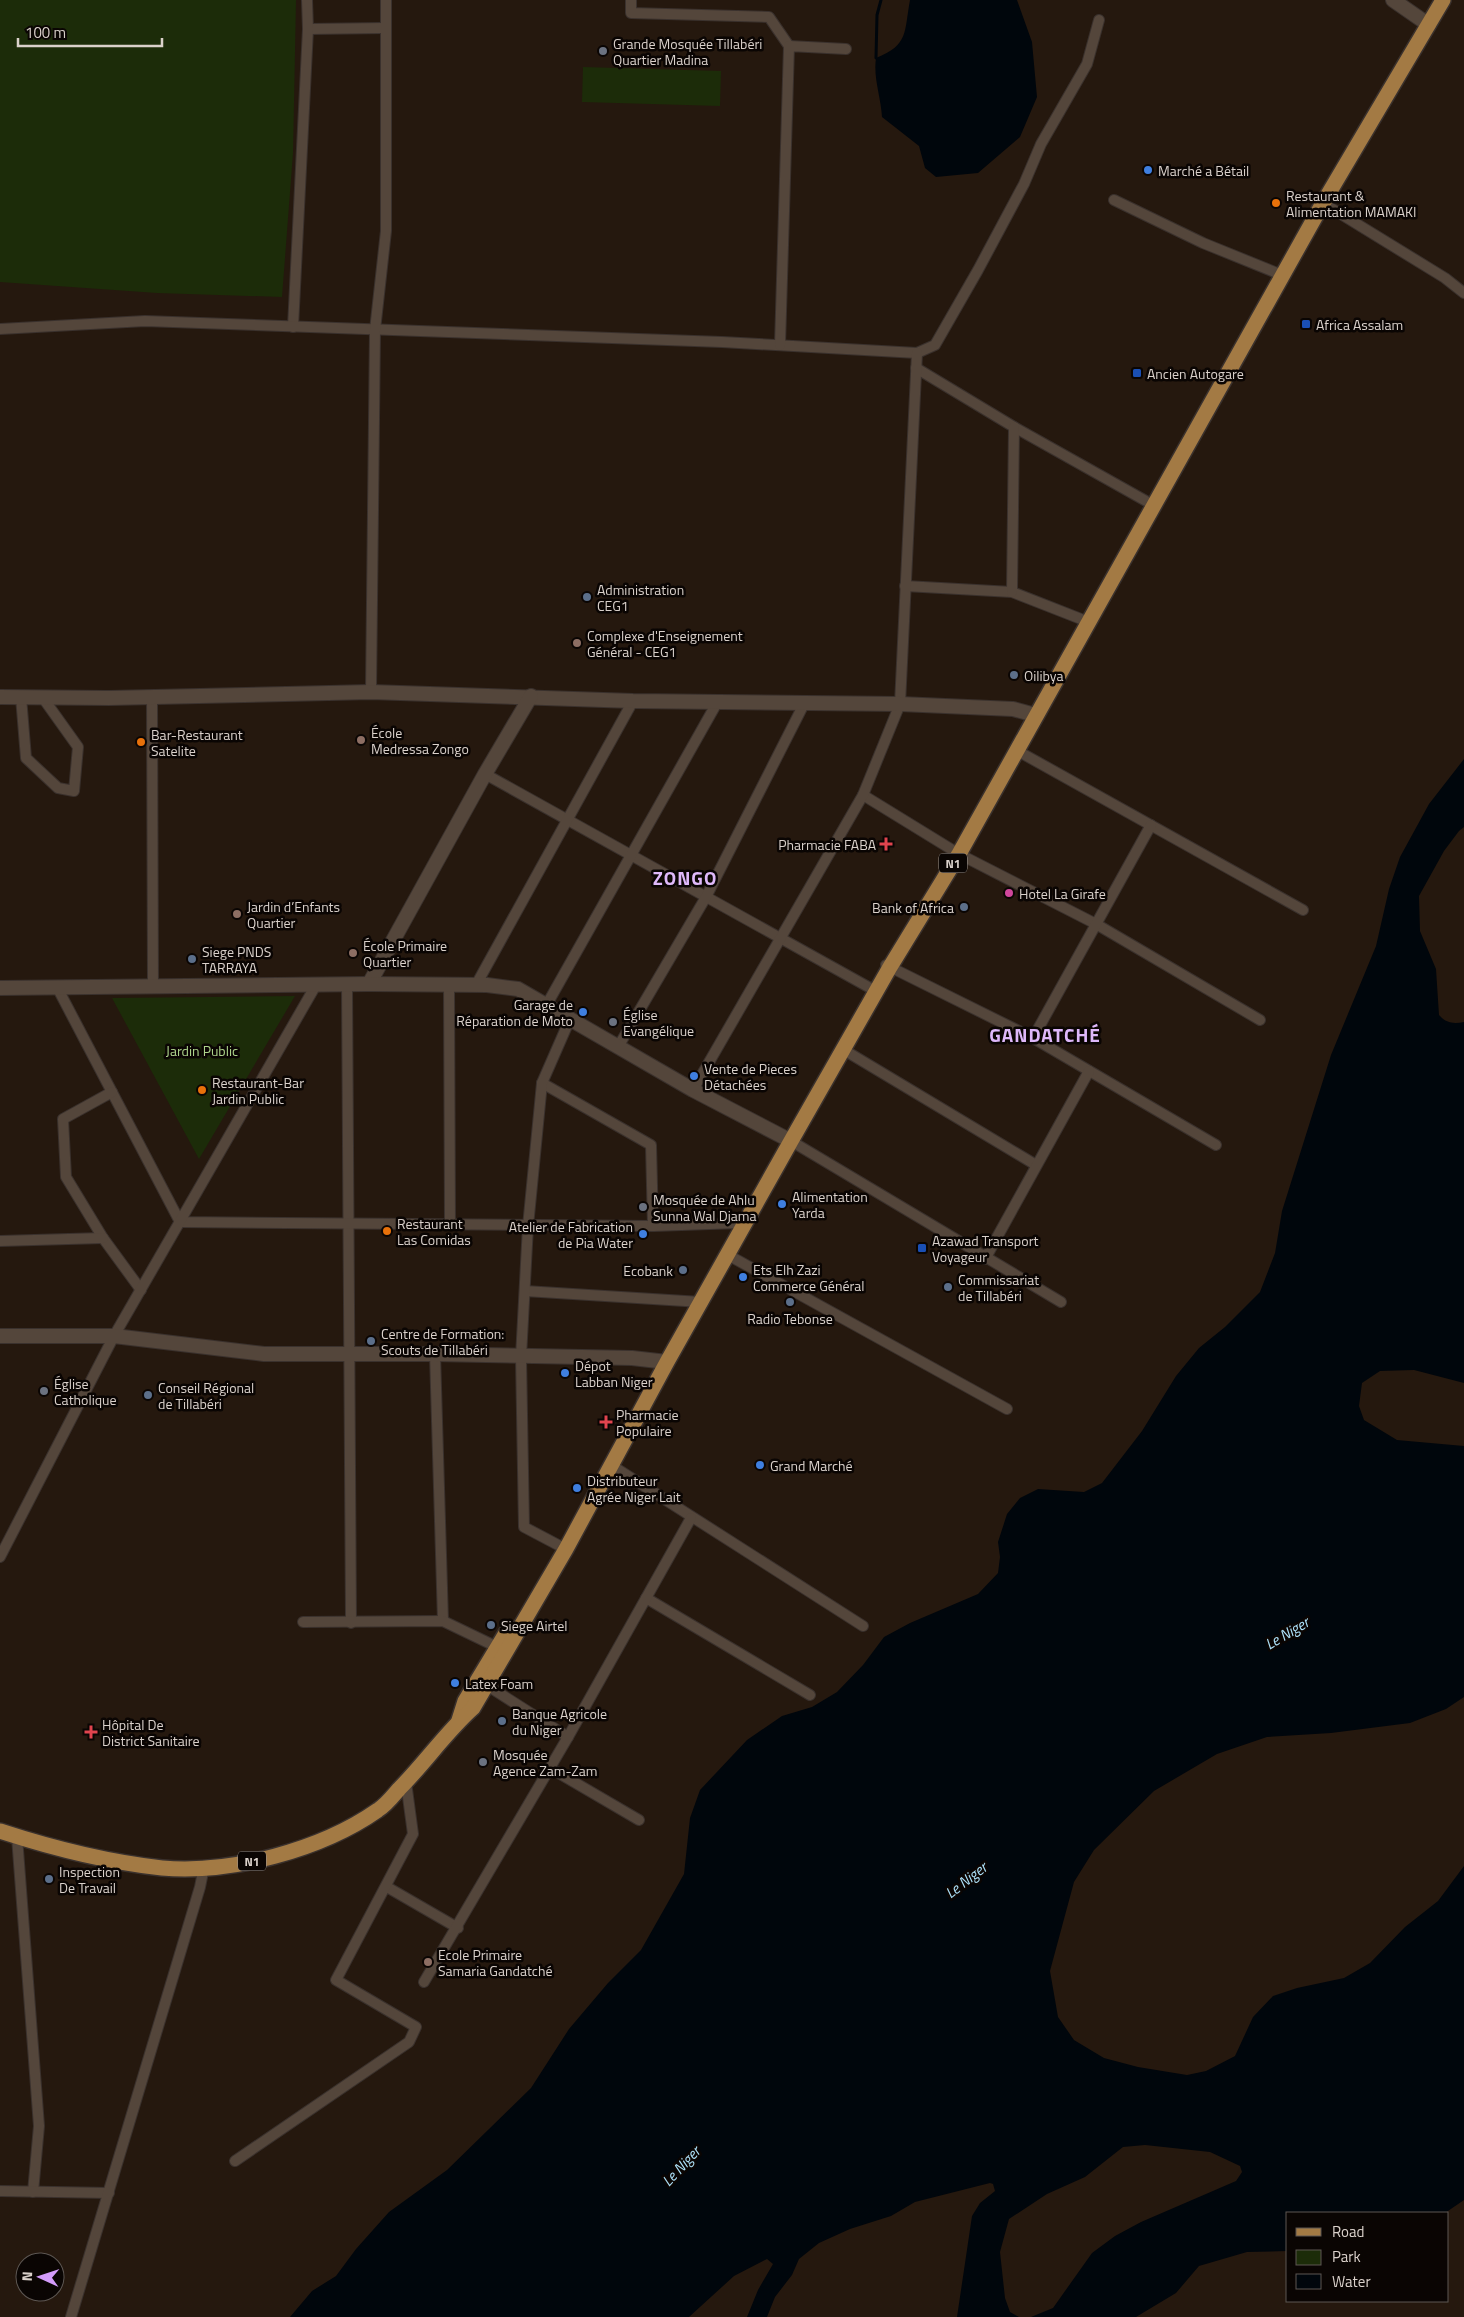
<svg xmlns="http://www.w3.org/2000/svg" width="1464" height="2317" font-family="'Titillium Web',sans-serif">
<rect width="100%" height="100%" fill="#25180e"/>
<g fill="#1c2c09">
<path d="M 0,0 L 296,0 L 293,153 L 282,297 L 157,293 L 0,282 Z"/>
<path d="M 583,67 L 721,71 L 720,106 L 582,102 Z"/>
<path d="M 295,996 L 199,1159 L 112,998 Z"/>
</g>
<g fill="#00060c">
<path d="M 910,0 L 1017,0 L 1032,42 L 1037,97 L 1020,137 L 978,173 L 936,177 L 925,168 L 919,146 L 882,117 C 881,97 873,78 876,58 C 909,45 904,32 910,0 Z"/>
<path d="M 1464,759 L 1464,827 L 1459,831 L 1444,851 L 1419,896 L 1420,931 L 1436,969 L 1439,1015 C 1446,1023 1453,1024 1464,1022 L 1464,1383 L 1414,1370 L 1380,1371 L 1362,1383 L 1359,1406 L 1364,1420 L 1397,1440 L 1464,1446 L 1464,1697 L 1446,1709 L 1410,1723 L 1331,1733 L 1267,1737 L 1217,1754 L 1154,1791 L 1094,1850 L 1074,1882 L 1050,1971 L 1058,2017 L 1074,2040 L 1104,2058 L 1138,2067 L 1187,2075 L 1206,2071 L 1235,2056 L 1253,2017 L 1273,1996 L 1297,1988 L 1344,1978 L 1370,1963 L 1405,1927 L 1438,1901 L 1464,1866 L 1464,2200 L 1445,2213 L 1288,2213 L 1288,2251 L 1247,2252 L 1199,2266 L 1176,2293 L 1136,2317 L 1031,2317 L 1053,2308 L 1092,2253 L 1115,2236 L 1141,2222 L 1236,2181 L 1242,2172 L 1240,2166 L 1210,2152 L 1145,2145 L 1123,2147 L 1085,2177 L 1047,2194 L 1009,2219 L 1000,2252 L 1005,2298 L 1010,2312 L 1019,2317 L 1030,2317 L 957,2317 L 972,2216 L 980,2203 L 995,2191 L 993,2184 L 990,2183 L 915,2202 L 891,2216 L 850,2229 L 819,2243 L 799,2259 L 792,2275 L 775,2297 L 767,2317 L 747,2317 L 758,2290 L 773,2264 L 767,2259 L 734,2276 L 689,2317 L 290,2317 L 312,2291 L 336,2276 L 356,2249 L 389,2212 L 447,2170 L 531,2088 L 569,2029 L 608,1983 L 641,1950 L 684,1874 L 690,1818 L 700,1790 L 747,1740 L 782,1716 L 812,1707 L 837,1692 L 863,1665 L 884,1637 L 910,1623 L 978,1594 L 998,1573 L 1000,1557 L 998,1542 L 1007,1514 L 1020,1498 L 1038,1489 L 1084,1492 L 1102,1483 L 1142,1431 L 1176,1376 L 1199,1348 L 1225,1327 L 1260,1292 L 1275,1253 L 1282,1211 L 1331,1055 L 1376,946 L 1389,889 L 1400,857 L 1429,804 Z"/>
</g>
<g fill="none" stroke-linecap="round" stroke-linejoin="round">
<path stroke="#00060c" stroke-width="3" d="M 876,58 L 877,15 L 881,0"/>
<defs>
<g id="street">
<path d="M 631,0 L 631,13 L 769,17 L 789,46"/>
<path d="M 308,29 L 385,28"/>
<path d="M 1114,200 L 1203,243 L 1282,275"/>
<path d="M 1318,200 L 1445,278 L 1464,293"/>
<path d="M 293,327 L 308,29 L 307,0"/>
<path d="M 0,329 L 145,321 L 722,342 L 917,353 L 935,345 L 978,270 L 1024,184 L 1041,144 L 1087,64 L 1099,20"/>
<path d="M 780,345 L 789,46 L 846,49"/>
<path d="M 916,368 L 1014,427 L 1146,501"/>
<path d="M 905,586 L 1012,592 L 1081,619"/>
<path d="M 1012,592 L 1014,427"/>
<path d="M 371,692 L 375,330 L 386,231 L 386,0"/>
<path d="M 21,697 L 26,758 L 58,788 L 74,791 L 78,747 L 43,698"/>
<path d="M 152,697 L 153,987"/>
<path d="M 1016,750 L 1303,910"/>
<path d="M 485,774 L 872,989"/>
<path d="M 863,795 L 959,854 L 1096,924 L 1260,1020"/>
<path d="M 886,965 L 1033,1038 L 1216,1145"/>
<path d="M 449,984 L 450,1225"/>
<path d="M 347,985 L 351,1623"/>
<path d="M 476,985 L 633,701"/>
<path d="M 58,989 L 180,1222 L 653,1226 L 738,1223"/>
<path d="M 546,1006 L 718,701"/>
<path d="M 1033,1038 L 1151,825"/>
<path d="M 618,1047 L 706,897 L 805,702"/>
<path d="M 844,1050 L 1036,1165"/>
<path d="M 542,1083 L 651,1145 L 653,1226"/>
<path d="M 693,1090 L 863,795 L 900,704 L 917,353"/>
<path d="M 112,1092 L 63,1119 L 66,1177 L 103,1238 L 141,1290"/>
<path d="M 791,1141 L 1061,1302"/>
<path d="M 0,1241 L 103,1238"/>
<path d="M 728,1255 L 1007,1409"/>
<path d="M 985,1259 L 1089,1071"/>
<path d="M 525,1291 L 701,1302"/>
<path d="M 435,1354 L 443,1621"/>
<path d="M 611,1465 L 863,1626"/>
<path d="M 560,1546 L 524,1527 L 521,1357 L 528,1226 L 542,1083 L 570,1019"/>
<path d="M 0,1557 L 114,1336 L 316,985"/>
<path d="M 646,1598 L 810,1695"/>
<path d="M 303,1622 L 443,1621 L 497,1647"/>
<path d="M 488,1686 L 568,1737"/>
<path d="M 550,1768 L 639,1820"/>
<path d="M 17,1837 L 39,2126 L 33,2192"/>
<path d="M 387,1887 L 458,1928"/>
<path d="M 424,1982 L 568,1737 L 691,1518"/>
<path d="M 235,2161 L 409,2042 L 416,2027 L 336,1980 L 413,1834 L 406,1782"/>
<path d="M 0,2191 L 109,2193"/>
<path d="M 71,2317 L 200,1887 L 204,1867"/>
</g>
<g id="secondary">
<path d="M 1393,0 L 1429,25"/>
<path d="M 0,697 L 109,698 L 371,692 L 633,701 L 900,704 L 1013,709 L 1035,715"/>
<path d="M 369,984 L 485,774 L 531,696"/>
<path d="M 0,988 L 369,984 L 487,985 L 518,989 L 693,1090 L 791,1141"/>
<path d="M 0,1336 L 114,1336 L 264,1354 L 435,1354 L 632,1358 L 667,1362"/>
</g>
<g id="primary">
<path d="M 459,1720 L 465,1701 L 506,1633"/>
<path d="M 0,1831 C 52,1848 107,1862 162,1868 C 231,1874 321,1850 378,1810 C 386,1805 393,1796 399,1789 C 425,1763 446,1732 473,1708 L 566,1549 L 667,1362 L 791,1141 L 890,967 L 959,854 L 1323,203 L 1443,0"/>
</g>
</defs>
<use href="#street" stroke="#3a312d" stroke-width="12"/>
<use href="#secondary" stroke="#3a312d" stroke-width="16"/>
<use href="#primary" stroke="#3a312d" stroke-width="18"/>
<use href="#street" stroke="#54463b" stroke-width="10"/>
<use href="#secondary" stroke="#54463b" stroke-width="14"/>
<use href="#primary" stroke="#a37a44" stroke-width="15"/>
</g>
<g fill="#6b7280" stroke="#0a0503" stroke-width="2">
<circle cx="603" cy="51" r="5"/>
<circle cx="613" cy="1022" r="5"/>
<circle cx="643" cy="1207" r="5"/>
<circle cx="44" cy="1391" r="5"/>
<circle cx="483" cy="1762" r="5"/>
</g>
<g fill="#3f7fe0" stroke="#0a0503" stroke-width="2">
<circle cx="1148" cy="170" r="5"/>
<circle cx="583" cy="1012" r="5"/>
<circle cx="694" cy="1076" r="5"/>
<circle cx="782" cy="1204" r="5"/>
<circle cx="643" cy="1234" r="5"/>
<circle cx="743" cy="1277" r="5"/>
<circle cx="565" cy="1373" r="5"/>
<circle cx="760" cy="1465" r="5"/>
<circle cx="577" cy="1488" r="5"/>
<circle cx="455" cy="1683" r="5"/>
</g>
<g fill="#e8710a" stroke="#0a0503" stroke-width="2">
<circle cx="1276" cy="203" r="5"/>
<circle cx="141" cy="742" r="5"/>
<circle cx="202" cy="1090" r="5"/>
<circle cx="387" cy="1231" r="5"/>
</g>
<g fill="#1a4fb4" stroke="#0a0503" stroke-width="2">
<rect x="1301" y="319" width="10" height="10" rx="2.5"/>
<rect x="1132" y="368" width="10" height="10" rx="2.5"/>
<rect x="917" y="1243" width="10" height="10" rx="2.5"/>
</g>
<g fill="#5c6f8a" stroke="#0a0503" stroke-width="2">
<circle cx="587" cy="597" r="5"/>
<circle cx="1014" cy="675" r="5"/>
<circle cx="964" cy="907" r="5"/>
<circle cx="192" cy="959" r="5"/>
<circle cx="683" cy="1270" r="5"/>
<circle cx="948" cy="1287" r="5"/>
<circle cx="790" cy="1302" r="5"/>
<circle cx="371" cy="1341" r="5"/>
<circle cx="148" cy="1395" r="5"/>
<circle cx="491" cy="1625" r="5"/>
<circle cx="502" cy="1721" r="5"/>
<circle cx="49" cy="1879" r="5"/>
</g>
<g fill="#8d6e63" stroke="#0a0503" stroke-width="2">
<circle cx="577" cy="643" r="5"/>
<circle cx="361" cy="740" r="5"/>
<circle cx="237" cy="914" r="5"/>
<circle cx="353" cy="953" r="5"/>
<circle cx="428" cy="1962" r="5"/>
</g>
<g fill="#e0444e" stroke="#0a0503" stroke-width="2">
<path d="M883.5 836.5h5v5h5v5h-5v5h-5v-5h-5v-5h5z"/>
<path d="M603.5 1414.5h5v5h5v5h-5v5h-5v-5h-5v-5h5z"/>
<path d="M88.5 1724.5h5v5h5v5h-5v5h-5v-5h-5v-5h5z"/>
</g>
<circle fill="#d1479c" stroke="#0a0503" stroke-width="2" cx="1009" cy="893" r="5"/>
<g text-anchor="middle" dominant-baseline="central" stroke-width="5" stroke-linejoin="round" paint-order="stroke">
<g fill="#0a0503" stroke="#9c948f" stroke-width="1">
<rect x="939" y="853.5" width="28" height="19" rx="4"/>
<rect x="238" y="1851.5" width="28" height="19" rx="4"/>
</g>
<g font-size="12" font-weight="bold" fill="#dad1cb">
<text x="953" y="863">N1</text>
<text x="252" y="1861">N1</text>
</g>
<g font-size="14" fill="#dad1cb" stroke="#0a0503" text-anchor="start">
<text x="613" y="43">Grande Mosquée Tillabéri<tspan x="613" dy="16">Quartier Madina</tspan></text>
<text x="1158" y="170">Marché a Bétail</text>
<text x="1286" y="195">Restaurant &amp;<tspan x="1286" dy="16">Alimentation MAMAKI</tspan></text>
<text x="1316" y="324">Africa Assalam</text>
<text x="1147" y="373">Ancien Autogare</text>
<text x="597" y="589">Administration<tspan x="597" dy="16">CEG1</tspan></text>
<text x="587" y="635">Complexe d'Enseignement<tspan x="587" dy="16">Général - CEG1</tspan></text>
<text x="1024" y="675">Oilibya</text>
<text x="371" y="732">École<tspan x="371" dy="16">Medressa Zongo</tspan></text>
<text x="151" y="734">Bar-Restaurant<tspan x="151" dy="16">Satelite</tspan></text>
<text x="876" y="844" text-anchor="end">Pharmacie FABA</text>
<text x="1019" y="893">Hotel La Girafe</text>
<text x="247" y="906">Jardin d’Enfants<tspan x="247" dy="16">Quartier</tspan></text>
<text x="954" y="907" text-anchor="end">Bank of Africa</text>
<text x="363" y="945">École Primaire<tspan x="363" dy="16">Quartier</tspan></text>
<text x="202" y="951">Siege PNDS<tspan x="202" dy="16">TARRAYA</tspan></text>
<text x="573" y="1004" text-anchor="end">Garage de<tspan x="573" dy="16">Réparation de Moto</tspan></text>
<text x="623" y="1014">Église<tspan x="623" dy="16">Evangélique</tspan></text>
<text x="704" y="1068">Vente de Pieces<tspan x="704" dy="16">Détachées</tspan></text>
<text x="212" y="1082">Restaurant-Bar<tspan x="212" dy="16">Jardin Public</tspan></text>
<text x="792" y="1196">Alimentation<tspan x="792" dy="16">Yarda</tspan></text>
<text x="653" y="1199">Mosquée de Ahlu<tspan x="653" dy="16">Sunna Wal Djama</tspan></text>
<text x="397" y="1223">Restaurant<tspan x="397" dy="16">Las Comidas</tspan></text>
<text x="633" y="1226" text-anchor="end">Atelier de Fabrication<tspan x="633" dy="16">de Pia Water</tspan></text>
<text x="932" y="1240">Azawad Transport<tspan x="932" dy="16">Voyageur</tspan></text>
<text x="753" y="1269">Ets Elh Zazi<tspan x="753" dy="16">Commerce Général</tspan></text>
<text x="673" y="1270" text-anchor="end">Ecobank</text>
<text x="958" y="1279">Commissariat<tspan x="958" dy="16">de Tillabéri</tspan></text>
<text x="790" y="1318" text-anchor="middle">Radio Tebonse</text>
<text x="381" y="1333">Centre de Formation:<tspan x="381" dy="16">Scouts de Tillabéri</tspan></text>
<text x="575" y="1365">Dépot<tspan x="575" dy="16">Labban Niger</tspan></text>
<text x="54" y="1383">Église<tspan x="54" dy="16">Catholique</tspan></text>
<text x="158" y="1387">Conseil Régional<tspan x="158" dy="16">de Tillabéri</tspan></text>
<text x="616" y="1414">Pharmacie<tspan x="616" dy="16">Populaire</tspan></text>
<text x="770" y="1465">Grand Marché</text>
<text x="587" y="1480">Distributeur<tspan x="587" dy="16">Agrée Niger Lait</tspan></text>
<text x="501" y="1625">Siege Airtel</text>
<text x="465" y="1683">Latex Foam</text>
<text x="512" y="1713">Banque Agricole<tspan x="512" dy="16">du Niger</tspan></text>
<text x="102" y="1724">Hôpital De<tspan x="102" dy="16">District Sanitaire</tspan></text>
<text x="493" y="1754">Mosquée<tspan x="493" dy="16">Agence Zam-Zam</tspan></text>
<text x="59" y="1871">Inspection<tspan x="59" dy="16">De Travail</tspan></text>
<text x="438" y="1954">Ecole Primaire<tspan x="438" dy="16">Samaria Gandatché</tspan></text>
</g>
<g font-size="14" fill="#aed58c" stroke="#0a0503">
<text x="202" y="1050">Jardin Public</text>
</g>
<g font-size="15" font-style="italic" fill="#aee2fa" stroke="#0a0503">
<text transform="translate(1287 1633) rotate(-31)">Le Niger</text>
<text transform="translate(966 1880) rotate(-38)">Le Niger</text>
<text transform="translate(681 2166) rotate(-47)">Le Niger</text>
</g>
<g font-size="19" font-weight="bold" letter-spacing="1" fill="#deb8fa" stroke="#0a0503">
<text x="685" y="877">ZONGO</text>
<text x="1045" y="1034">GANDATCHÉ</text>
</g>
</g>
<rect x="1286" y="2212" width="162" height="90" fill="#0a0503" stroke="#5d5753"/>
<rect x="1296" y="2228" width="25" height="8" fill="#a37a44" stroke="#5d5753"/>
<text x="1332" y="2237" font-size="15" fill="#dad1cb">Road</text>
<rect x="1296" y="2250" width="25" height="15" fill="#1c2c09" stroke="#5d5753"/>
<text x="1332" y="2262" font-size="15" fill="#dad1cb">Park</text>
<rect x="1296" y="2274" width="25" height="15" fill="#00060c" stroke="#5d5753"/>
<text x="1332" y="2287" font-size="15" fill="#dad1cb">Water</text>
<g transform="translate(40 2277) rotate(273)"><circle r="24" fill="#0a0503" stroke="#5d5753"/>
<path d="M0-4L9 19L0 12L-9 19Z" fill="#d49cfb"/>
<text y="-8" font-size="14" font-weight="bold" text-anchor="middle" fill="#dad1cb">N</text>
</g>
<path d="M18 38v8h144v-8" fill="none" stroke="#dad1cb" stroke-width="2.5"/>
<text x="25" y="38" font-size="15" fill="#dad1cb" stroke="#0a0503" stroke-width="4" paint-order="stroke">100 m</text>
</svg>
